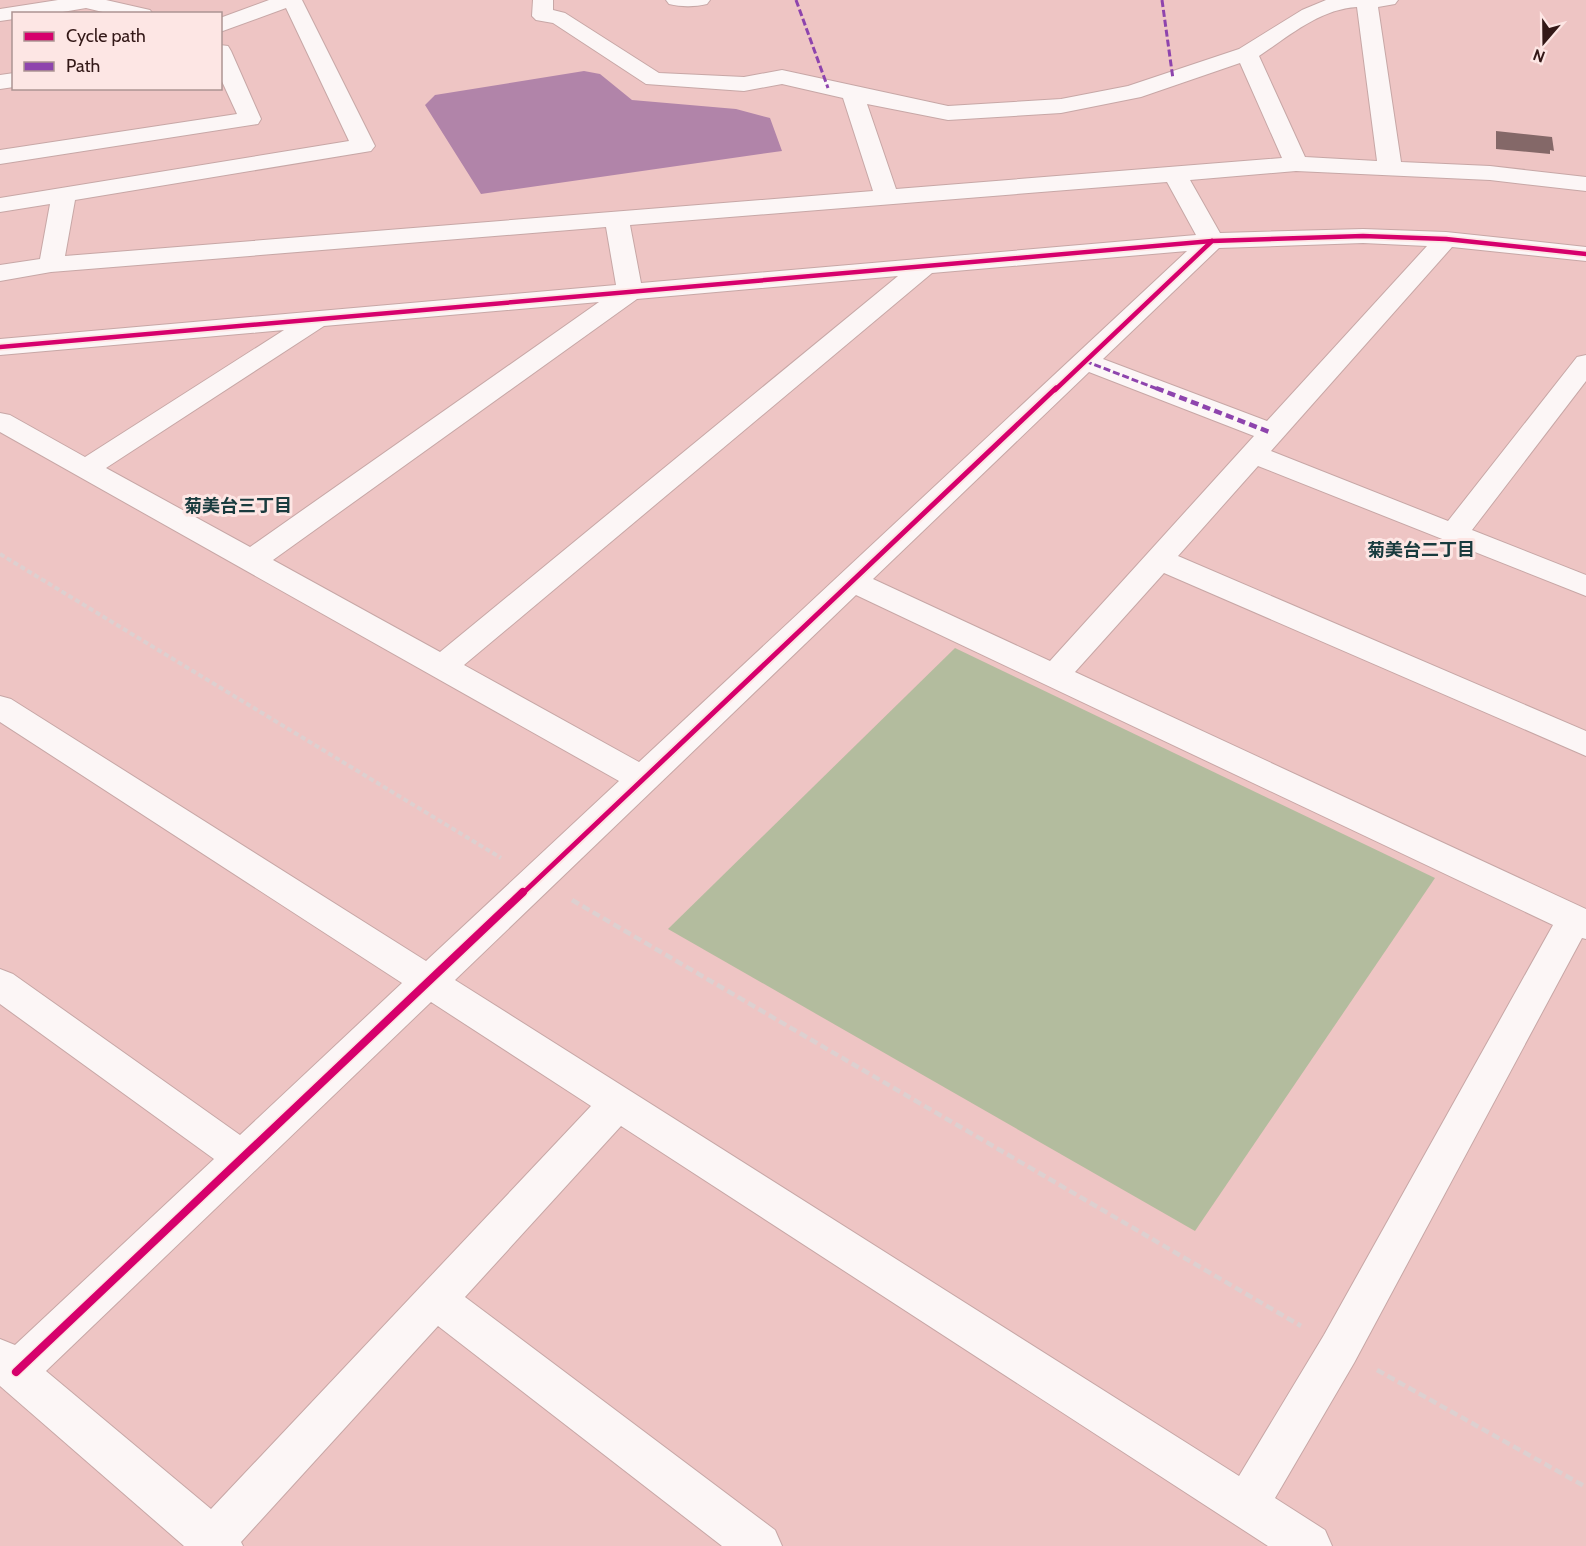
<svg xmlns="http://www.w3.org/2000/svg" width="1586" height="1546" font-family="Cabin,'Noto Sans JP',sans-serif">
<rect width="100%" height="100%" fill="#eec5c4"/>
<path fill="#b3bc9e" d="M 955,648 L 1435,878 L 1195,1231 L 668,929 Z"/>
<path fill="#b184a9" d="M 584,71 L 600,74 L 632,100 L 736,109 L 770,118 L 782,151 L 481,194 L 425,105 L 435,95 Z"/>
<path fill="#846868" d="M 1496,131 L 1552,137 L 1554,151 L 1550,150 L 1550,154 L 1496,149 Z"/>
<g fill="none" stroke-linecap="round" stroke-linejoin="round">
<defs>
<g id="minor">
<path d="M 58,0 L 106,0 L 150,10 L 153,14 L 111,14 L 86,8 L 51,14 L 14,14 L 14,19 L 0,21 L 0,9 Z"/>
<path d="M 269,0 L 302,0 L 375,146 L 371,151 L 75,200 L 65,256 L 873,191 L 843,98 L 782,84 L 744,91 L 646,84 L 553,23 L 536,20 L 532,16 L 533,0 L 553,0 L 553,10 L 565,13 L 659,73 L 744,77 L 782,70 L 948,106 L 1061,99 L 1128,86 L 1239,49 L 1302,10 L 1326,0 L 1398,0 L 1395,4 L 1378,7 L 1401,162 L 1490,166 L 1586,177 L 1586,191 L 1490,180 L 1296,171 L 1190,180 L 1220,233 L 1363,229 L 1446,232 L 1586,247 L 1586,261 L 1452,247 L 1271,451 L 1448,521 L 1577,357 L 1586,355 L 1586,381 L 1472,530 L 1586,575 L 1586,596 L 1258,466 L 1178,556 L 1586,731 L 1586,756 L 1164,573 L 1075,672 L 1586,909 L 1586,939 L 1582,938 L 1354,1363 L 1275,1498 L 1325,1530 L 1332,1546 L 1268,1546 L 621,1126 L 465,1297 L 775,1530 L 782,1546 L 722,1546 L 438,1326 L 241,1542 L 243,1546 L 184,1546 L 0,1386 L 0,1339 L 15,1345 L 214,1159 L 0,1004 L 0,969 L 13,974 L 240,1135 L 402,983 L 0,722 L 0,696 L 11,699 L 426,961 L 619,781 L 0,432 L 0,413 L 10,415 L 85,457 L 284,330 L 0,355 L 0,339 L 616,285 L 606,227 L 51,272 L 0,281 L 0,265 L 40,259 L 50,204 L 0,212 L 0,198 L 349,141 L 286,8 L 220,32 L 220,18 ZM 1357,7 L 1377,161 L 1305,157 L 1259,56 C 1289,36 1320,9 1357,7 ZM 1240,63 L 1282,158 L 896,189 L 867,104 L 948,120 L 1061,113 L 1141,97 ZM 1167,182 L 1196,235 L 641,283 L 630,225 ZM 1363,243 L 1427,246 L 1267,421 L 1103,359 L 1219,248 ZM 1187,251 L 639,762 L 464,665 L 932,273 ZM 898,276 L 440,652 L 273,560 L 637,299 ZM 599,302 L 250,547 L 106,468 L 324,326 ZM 1089,372 L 1254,436 L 1050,661 L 873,579 ZM 856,595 L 1553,925 L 1324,1335 L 1239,1476 L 455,980 ZM 431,1002 L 591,1106 L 211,1509 L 46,1371 Z"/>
<path d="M 666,0 L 710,0 L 707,4 C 695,7 681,7 669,4 Z"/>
<path d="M 220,45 L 228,46 L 231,51 L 261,119 L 258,124 L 0,164 L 0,150 L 237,114 L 220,77 Z"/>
<path d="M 14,73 L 14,87 L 0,89 L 0,75 Z"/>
</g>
</defs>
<use href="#minor" stroke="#c7a7a6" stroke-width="2"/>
<path stroke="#ddd0d0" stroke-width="4" stroke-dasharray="5 3" stroke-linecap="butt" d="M 0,554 L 501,858"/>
<g stroke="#ddd0d0" stroke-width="4.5" stroke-dasharray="8 4" stroke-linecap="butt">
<path d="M 572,900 L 1301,1326"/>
<path d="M 1377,1370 L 1586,1487"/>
</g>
<use href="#minor" fill="#fcf6f6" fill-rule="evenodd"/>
<g stroke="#8e44ad" stroke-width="3" stroke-dasharray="7 3" stroke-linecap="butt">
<path d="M 796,0 L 828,88"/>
<path d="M 1162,0 L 1173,79"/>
<path d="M 1085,361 L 1160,390"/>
</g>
<path stroke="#8e44ad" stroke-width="4.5" stroke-dasharray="8 4.5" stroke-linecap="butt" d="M 1156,388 L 1272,433"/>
<defs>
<g id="cycleway-far2">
<path d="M 0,347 L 1212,241 L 1363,236 L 1446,239 L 1586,254"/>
<path d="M 1055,390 L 1212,241"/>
</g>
<path id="cycleway-far1" d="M 522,894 L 1056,388"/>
<path id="cycleway" d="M 16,1372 L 523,892"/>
</defs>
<use href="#cycleway-far2" stroke="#fde6e4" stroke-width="8"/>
<use href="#cycleway-far1" stroke="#fde6e4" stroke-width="9"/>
<use href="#cycleway" stroke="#fde6e4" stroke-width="11"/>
<use href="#cycleway-far2" stroke="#d6006c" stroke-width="4.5"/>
<use href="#cycleway-far1" stroke="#d6006c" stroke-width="5"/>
<use href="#cycleway" stroke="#d6006c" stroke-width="8"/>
</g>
<g text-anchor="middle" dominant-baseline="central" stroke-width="6" stroke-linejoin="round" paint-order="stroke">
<g font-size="18" font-weight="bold" fill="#193b3e" stroke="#fde6e4">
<text x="238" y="506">菊美台三丁目</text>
<text x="1421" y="550">菊美台二丁目</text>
</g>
</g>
<rect x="12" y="12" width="210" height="78" fill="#fde6e4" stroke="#ac9492" stroke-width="1.5"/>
<rect x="24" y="32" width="30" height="9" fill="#d6006c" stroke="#ac9492" stroke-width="1.5"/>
<text x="66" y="42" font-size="18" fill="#331817">Cycle path</text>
<rect x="24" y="62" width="30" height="9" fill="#8e44ad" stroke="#ac9492" stroke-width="1.5"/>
<text x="66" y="72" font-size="18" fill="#331817">Path</text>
<g transform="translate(1544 42) rotate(200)" stroke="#fde6e4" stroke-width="4.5" paint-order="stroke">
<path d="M0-4.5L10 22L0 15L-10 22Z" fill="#331817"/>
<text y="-9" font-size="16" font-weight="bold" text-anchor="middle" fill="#331817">N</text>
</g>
</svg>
